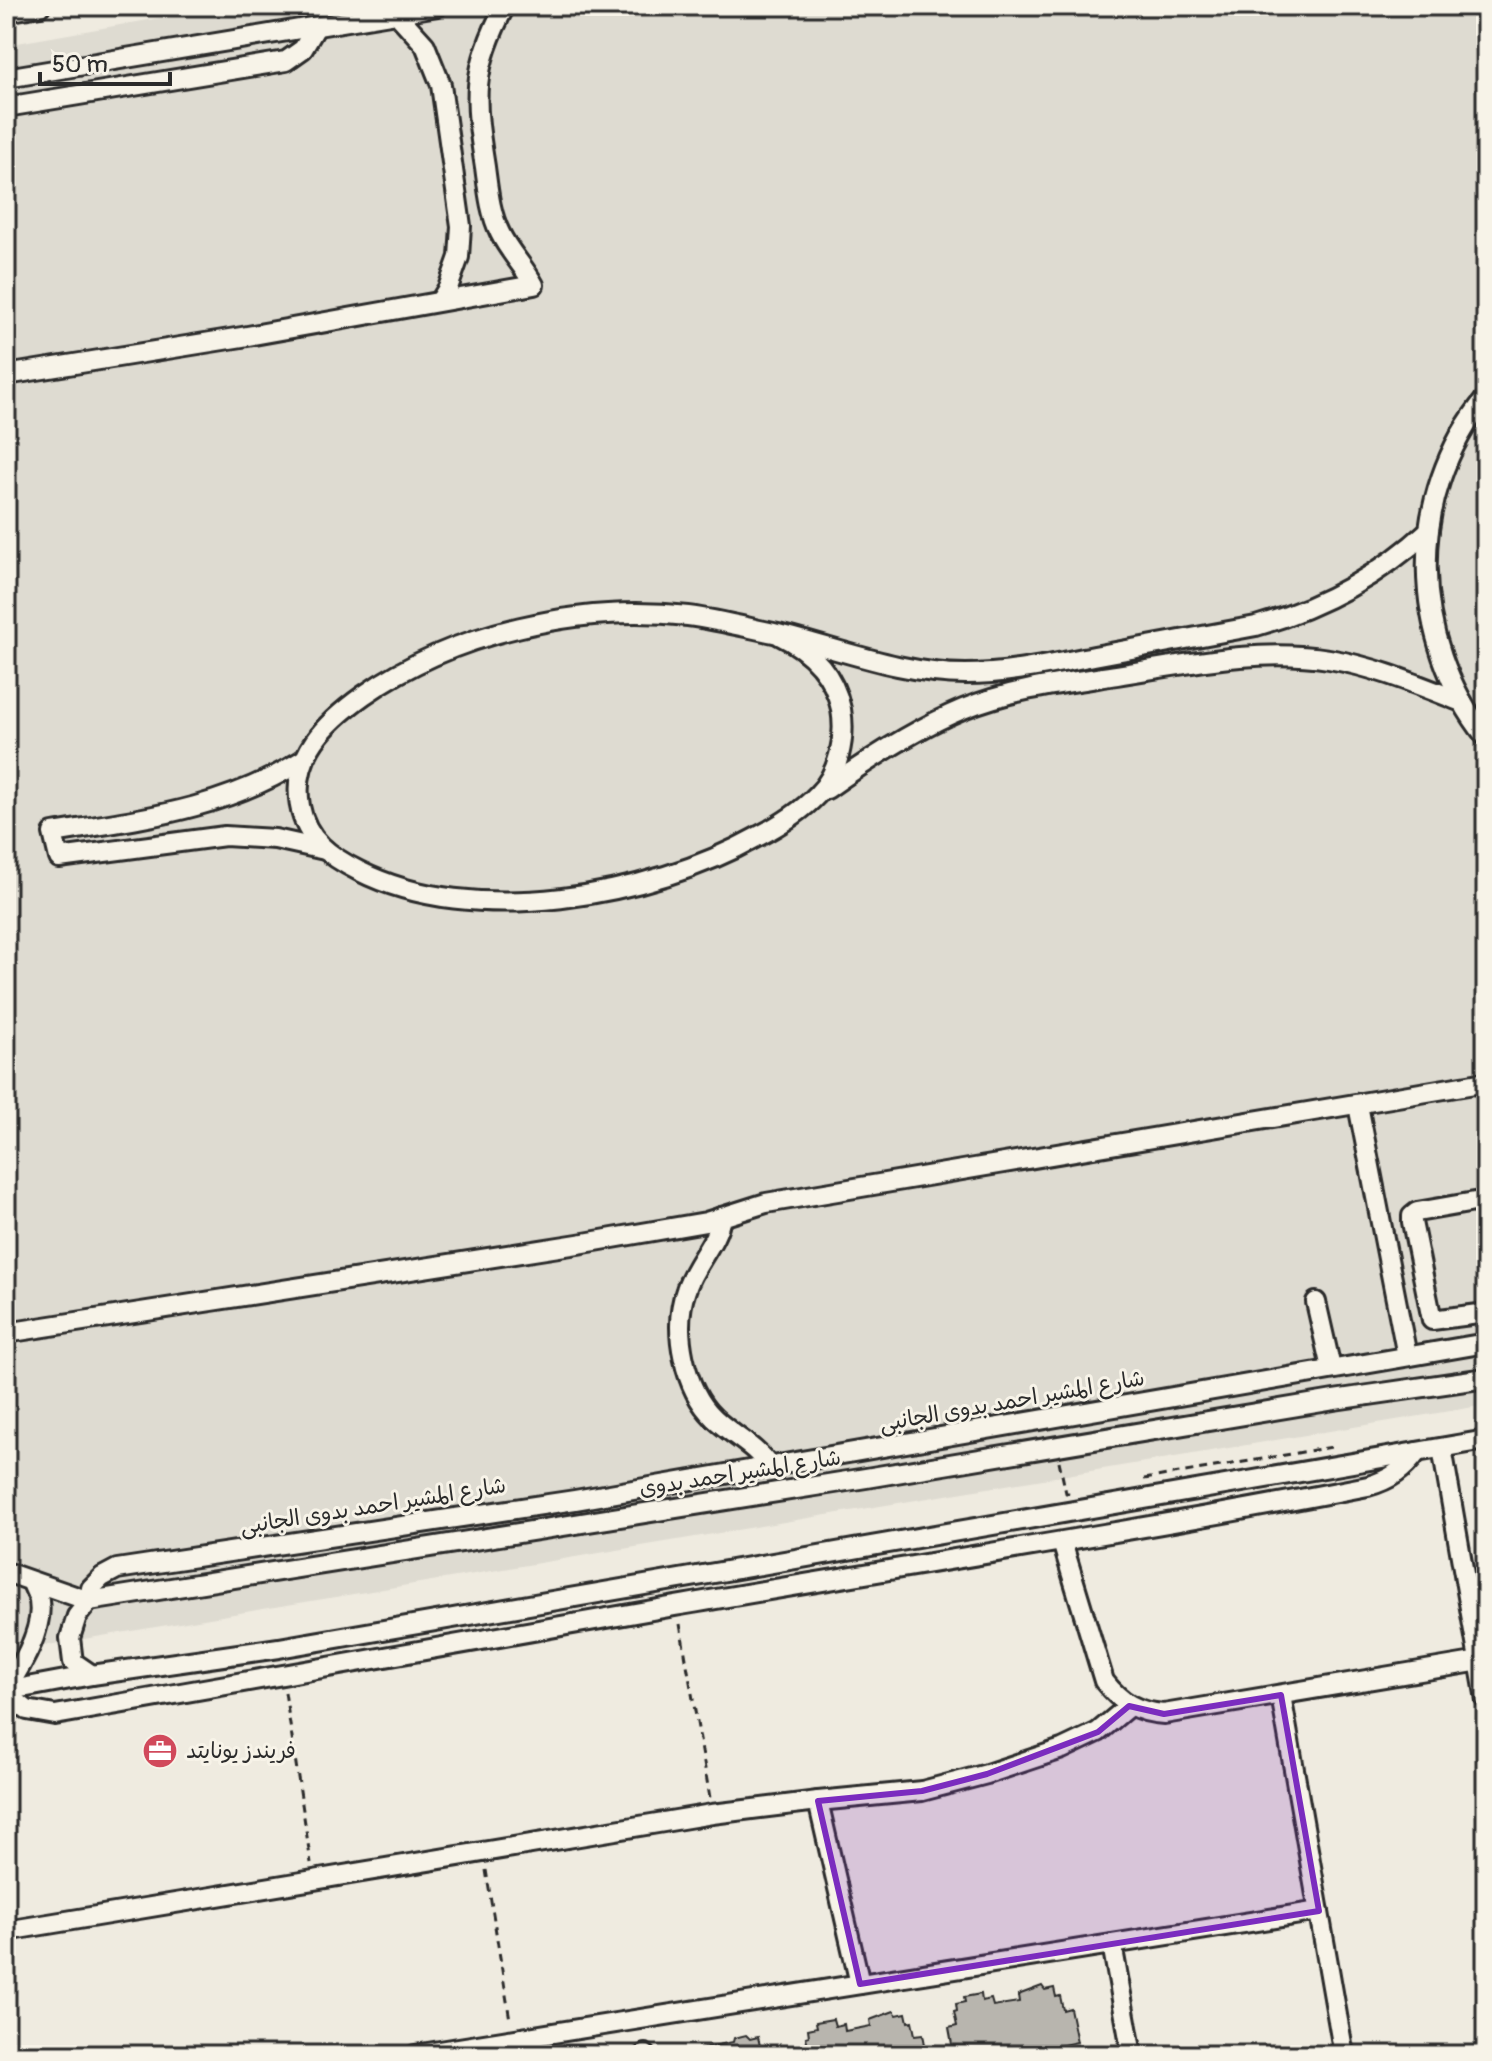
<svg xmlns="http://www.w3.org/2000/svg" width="1492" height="2061" font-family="Pangolin,'Playpen Sans Arabic',sans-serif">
<rect width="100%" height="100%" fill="#efebe0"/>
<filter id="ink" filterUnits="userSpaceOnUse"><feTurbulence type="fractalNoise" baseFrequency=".0125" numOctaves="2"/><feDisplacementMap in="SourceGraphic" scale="16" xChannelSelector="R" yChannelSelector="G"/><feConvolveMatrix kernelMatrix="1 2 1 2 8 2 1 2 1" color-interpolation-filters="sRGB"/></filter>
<g filter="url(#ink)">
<path fill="#dedbd1" d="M 228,6 L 1486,6 L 1486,1405 L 6,1652 L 6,45 Z"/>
<g fill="#b8b5ae" stroke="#2b2b2b" stroke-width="2">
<path d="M 1042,1986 L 1045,1990 L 1054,1988 L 1056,1997 L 1060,1996 L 1063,2010 L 1070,2008 L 1077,2042 L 1018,2055 L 954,2055 L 949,2028 L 957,2026 L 954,2012 L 957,2011 L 956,2004 L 965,2002 L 964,1997 L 981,1994 L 982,2001 L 991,1999 L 993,2006 L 1019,2002 L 1018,1995 Z"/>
<path d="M 894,2011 L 897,2015 L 906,2013 L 908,2022 L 912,2021 L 915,2035 L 923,2034 L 927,2055 L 810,2055 L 806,2037 L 809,2036 L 808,2029 L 817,2027 L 816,2022 L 833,2019 L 835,2026 L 844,2024 L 845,2031 L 871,2026 L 870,2020 Z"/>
<path d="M 746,2035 L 750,2039 L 758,2037 L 762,2055 L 703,2055 L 702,2048 L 733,2042 L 734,2038 Z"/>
</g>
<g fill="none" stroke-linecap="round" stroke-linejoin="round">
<defs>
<g id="minor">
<path d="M 6,12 L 40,6"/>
<path d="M 396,13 L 425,45 L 441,85 L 461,226 L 459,257 L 448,288 L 440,301"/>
<path d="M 6,78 L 438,6"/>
<path d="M 6,107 L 286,61 L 303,49 L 316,27"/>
<path d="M 6,375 L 242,337 L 534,285 C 524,266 509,252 500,233 C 490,213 488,189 485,167 C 474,98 471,70 505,6"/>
<path d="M 1486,398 C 1405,495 1409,640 1486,737"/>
<path d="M 779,635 C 810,650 834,674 841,709 C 846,738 839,774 817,795 C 801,812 778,826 757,837 C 650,897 473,929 359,871 C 331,857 306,840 300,806 C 291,755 326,722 364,695 C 452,633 582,603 688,616 C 718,620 749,628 778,634 C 840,649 902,674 966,674 C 1009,674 1052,664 1094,656 C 1148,646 1202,636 1256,626 C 1322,607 1378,577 1429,530"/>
<path d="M 303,760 C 222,810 144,818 53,833 L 59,858 L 225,836 L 275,839 L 325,850"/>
<path d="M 827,789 C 869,759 915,729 963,709 C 1012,689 1065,683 1117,675 C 1188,664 1258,648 1329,659 C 1376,667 1418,685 1462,702"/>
<path d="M 1358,1105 L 1407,1356"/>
<path d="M 1486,1200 L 1417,1212 L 1412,1216 L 1412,1222 L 1432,1320 L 1486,1313"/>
<path d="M 721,1217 C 717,1243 694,1264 686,1290 C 672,1329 684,1389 714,1418 C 733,1436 755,1445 770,1467"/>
<path d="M 1316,1302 L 1331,1368"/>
<path d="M 6,1333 L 578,1244 L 706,1222 L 766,1203 L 1486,1082"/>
<path d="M 1442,1448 L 1486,1700"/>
<path d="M 1062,1542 L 1104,1681 C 1121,1703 1137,1712 1164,1714 L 1480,1661"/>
<path d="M 6,1572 L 89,1601 L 866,1478 L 1334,1400 L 1486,1378"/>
<path d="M 92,1675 L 73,1662 L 70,1638 L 77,1616 L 89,1601 L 91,1588 L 102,1577 L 117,1569 L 575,1500 L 1486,1343"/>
<path d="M 6,1689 C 21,1667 44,1629 39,1601 C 38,1595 34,1589 32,1583"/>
<path d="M 6,1691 L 92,1675 L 279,1648 L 1486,1440"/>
<path d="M 6,1693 L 27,1710 L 55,1715 C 262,1679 469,1642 675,1606 C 906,1566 1138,1531 1368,1486 C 1390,1480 1404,1470 1417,1452"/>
<path d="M 1281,1695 L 1344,2055"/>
<path d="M 818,1801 L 922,1791 L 987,1774 L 1062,1749 L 1098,1732 L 1129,1706"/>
<path d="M 6,1931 L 712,1814 L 818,1801 L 860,1984"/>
<path d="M 1112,1944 L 1132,2055"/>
<path d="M 6,2054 L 6,2055"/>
<path d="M 645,2054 L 645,2055"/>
<path d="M 415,2055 L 1319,1911"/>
</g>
</defs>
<use href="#minor" stroke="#2b2b2b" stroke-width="24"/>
<g stroke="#2b2b2b" stroke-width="3" stroke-dasharray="8 6" stroke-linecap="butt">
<path d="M 1059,1461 L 1066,1493 L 1070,1493"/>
<path d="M 1144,1479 L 1332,1447"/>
<path d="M 680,1624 L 710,1798"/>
<path d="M 285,1692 L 311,1863"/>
<path d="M 486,1870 L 510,2020"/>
</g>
<use href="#minor" stroke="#f7f3e8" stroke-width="18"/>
</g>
</g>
<path fill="#7b2cbf" fill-opacity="0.2" stroke="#7b2cbf" stroke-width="6" stroke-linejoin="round" d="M 1281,1695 L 1319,1911 L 860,1984 L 818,1801 L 922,1791 L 987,1774 L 1098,1732 L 1129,1706 L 1164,1714 Z"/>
<defs>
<symbol id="office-disc" viewBox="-11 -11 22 22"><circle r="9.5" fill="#d1495b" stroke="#f7f3e8"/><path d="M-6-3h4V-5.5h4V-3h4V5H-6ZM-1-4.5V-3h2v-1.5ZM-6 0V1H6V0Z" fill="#fff"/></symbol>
</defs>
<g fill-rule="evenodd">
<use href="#office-disc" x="140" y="1731" width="40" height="40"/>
</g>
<g text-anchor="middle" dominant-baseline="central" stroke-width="6" stroke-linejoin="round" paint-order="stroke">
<g font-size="22" fill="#2b2b2b" stroke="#f7f3e8">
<text transform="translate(1012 1401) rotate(-10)">شارع المشير احمد بدوى الجانبى</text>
<text transform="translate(740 1473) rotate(-9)">شارع المشير احمد بدوى</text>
<text transform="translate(373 1506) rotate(-9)">شارع المشير احمد بدوى الجانبى</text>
</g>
<g font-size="22" fill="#2b2b2b" stroke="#f7f3e8" text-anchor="start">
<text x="186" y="1751">فريندز يونايتد</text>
</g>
</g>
<rect width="1492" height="2061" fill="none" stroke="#f7f3e8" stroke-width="32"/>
<rect x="16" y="16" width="1460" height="2029" fill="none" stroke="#2b2b2b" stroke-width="3" filter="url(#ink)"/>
<path d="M40 72v12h130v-12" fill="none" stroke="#2b2b2b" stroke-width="4"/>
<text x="52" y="72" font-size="24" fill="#2b2b2b" stroke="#f7f3e8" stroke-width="6" paint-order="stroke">50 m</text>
</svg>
